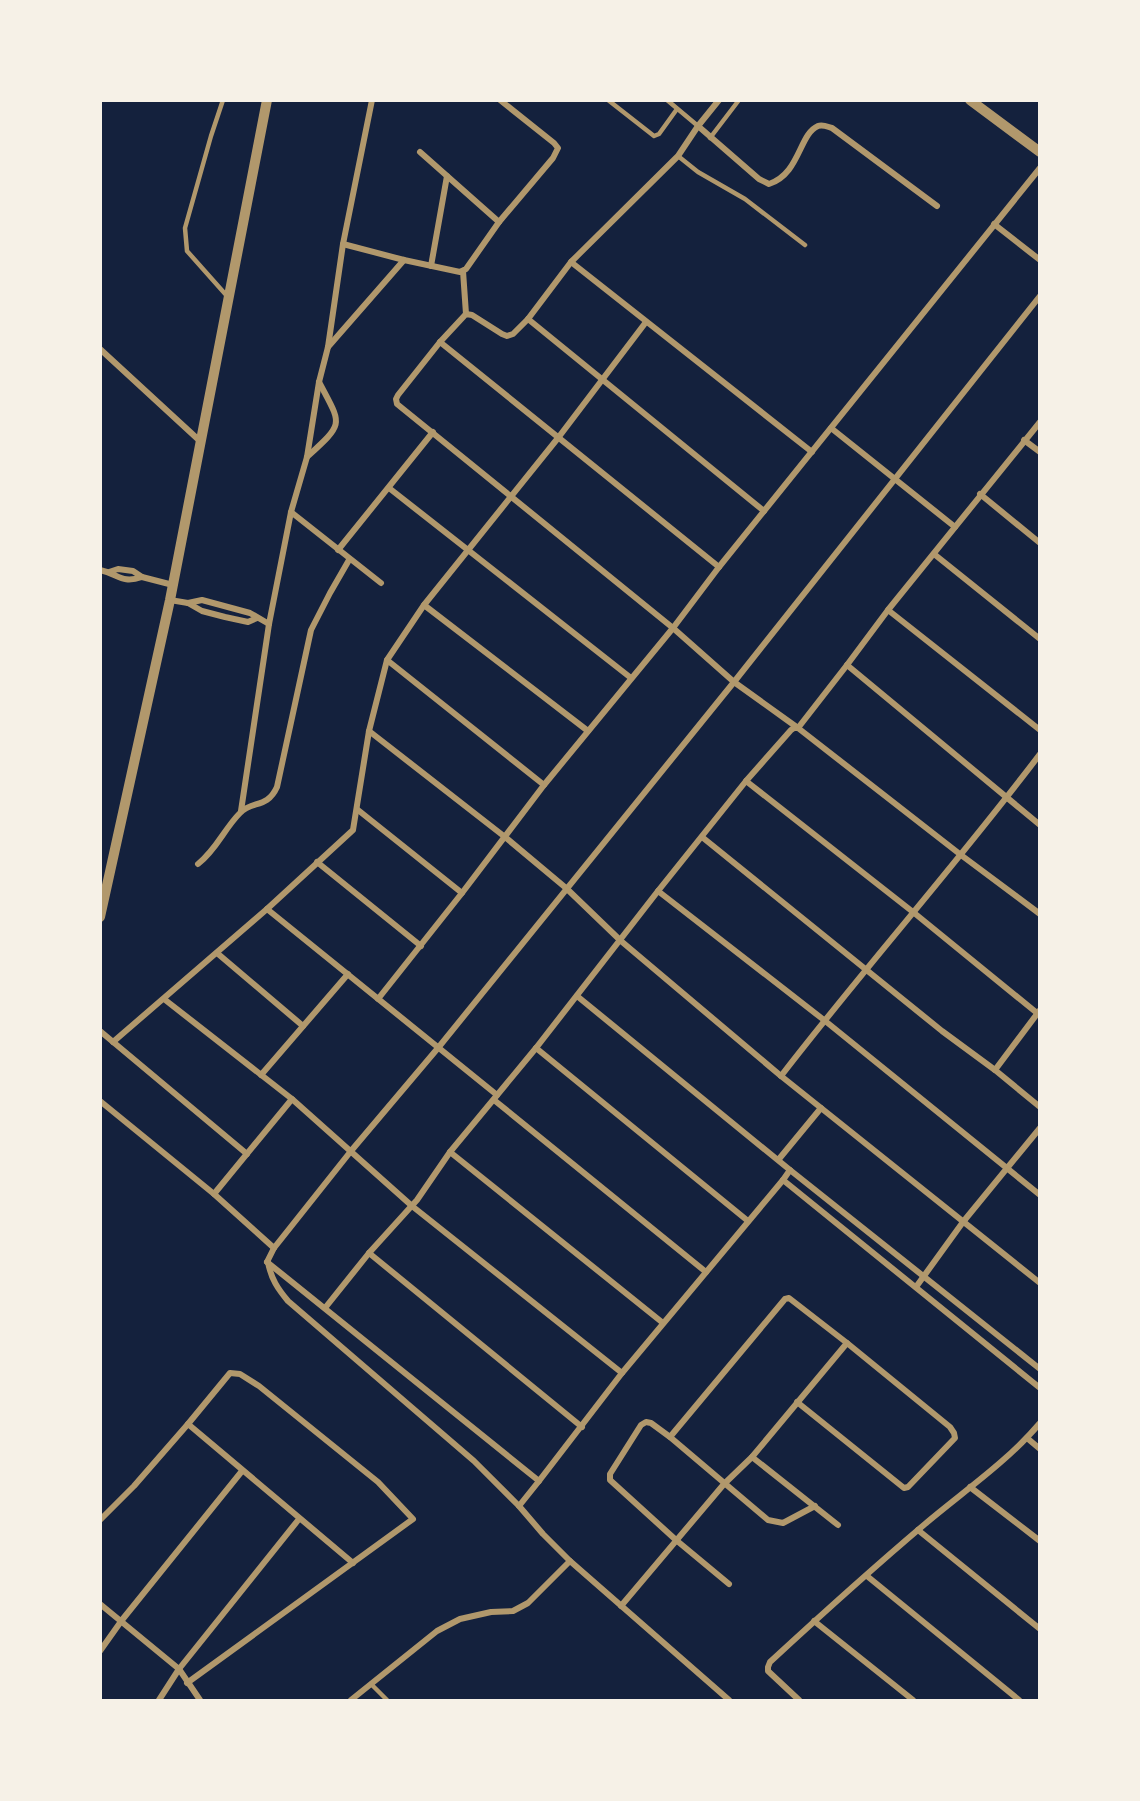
<svg xmlns="http://www.w3.org/2000/svg" width="1140" height="1801" font-family="'DM Sans',sans-serif">
<rect width="100%" height="100%" fill="#14213d"/>
<g fill="none" stroke-linecap="round" stroke-linejoin="round">
<g stroke="#b1986c" stroke-width="4.5">
<path d="M 223,100 L 211,136 L 185,228 L 187,251 L 227,296"/>
<path d="M 608,100 L 654,136 L 659,134 L 677,109"/>
<path d="M 667,100 L 698,126"/>
<path d="M 710,138 L 739,100"/>
<path d="M 678,156 L 698,172 L 745,199 L 805,245"/>
<path d="M 371,1684 L 387,1700"/>
</g>
<g stroke="#b1986c" stroke-width="6">
<path d="M 719,100 L 698,126 L 678,156 L 571,262 L 528,319 L 513,334 L 507,336 L 502,334 L 472,315 L 466,314 L 440,342 L 398,395 L 396,399 L 397,404 L 673,628 L 734,682 L 798,728 L 961,855 L 1040,914"/>
<path d="M 698,126 L 759,179 L 769,184 C 800,174 799,134 818,126 C 823,124 828,127 832,128 L 937,206"/>
<path d="M 420,152 L 499,222"/>
<path d="M 994,224 L 1040,260"/>
<path d="M 343,244 L 404,260 L 460,272 L 466,269 L 499,222 L 553,158 L 558,148 L 554,143 L 500,100"/>
<path d="M 571,262 L 812,452"/>
<path d="M 431,266 L 447,176"/>
<path d="M 463,271 L 466,314"/>
<path d="M 528,319 L 764,511"/>
<path d="M 440,342 L 719,567"/>
<path d="M 328,347 L 404,260"/>
<path d="M 100,349 L 201,442"/>
<path d="M 831,428 L 955,527"/>
<path d="M 1024,440 L 1040,452"/>
<path d="M 307,457 C 345,422 342,426 319,382"/>
<path d="M 389,488 L 631,678"/>
<path d="M 980,494 L 1040,543"/>
<path d="M 291,512 L 381,583"/>
<path d="M 338,550 L 433,432"/>
<path d="M 934,554 L 1040,639"/>
<path d="M 100,570 C 119,574 121,584 142,577"/>
<path d="M 109,572 L 118,569 L 133,571 L 142,577 L 173,585"/>
<path d="M 170,600 L 188,603 L 202,611 L 225,617 L 248,622 L 257,618"/>
<path d="M 188,603 L 202,600 L 250,613 L 269,624"/>
<path d="M 424,605 L 588,731"/>
<path d="M 888,610 L 1040,730"/>
<path d="M 387,660 L 544,785"/>
<path d="M 847,665 L 1040,825"/>
<path d="M 369,731 L 505,837 L 566,888 L 621,941 L 781,1076 L 1040,1283"/>
<path d="M 746,781 L 913,912 L 1037,1013"/>
<path d="M 358,810 L 462,893"/>
<path d="M 241,811 L 269,624 L 291,512 L 307,457 L 319,382 L 328,347 L 343,244 L 372,100"/>
<path d="M 702,837 L 942,1031 L 995,1070 L 1040,1107"/>
<path d="M 317,862 L 421,946"/>
<path d="M 198,864 C 217,849 224,829 240,813 C 252,800 267,809 277,787 L 311,630 L 330,593 L 349,560"/>
<path d="M 658,891 L 824,1020 L 1040,1195"/>
<path d="M 267,909 L 497,1095"/>
<path d="M 217,953 L 303,1026"/>
<path d="M 577,996 L 790,1170 L 1040,1369"/>
<path d="M 164,999 L 292,1099 L 412,1206 L 622,1373"/>
<path d="M 378,999 L 462,893 L 544,785 L 673,628 L 719,567 L 1040,168"/>
<path d="M 100,1031 L 247,1154"/>
<path d="M 113,1042 L 267,909 L 353,830 L 369,731 L 387,660 L 424,605 L 558,438 L 646,322"/>
<path d="M 536,1048 L 748,1221"/>
<path d="M 995,1070 L 1040,1010"/>
<path d="M 261,1075 L 348,974"/>
<path d="M 781,1076 C 865,967 957,864 1040,754"/>
<path d="M 494,1100 L 706,1272"/>
<path d="M 100,1101 L 214,1194 L 274,1248"/>
<path d="M 450,1152 L 663,1323"/>
<path d="M 779,1159 L 821,1108"/>
<path d="M 783,1180 L 1040,1388"/>
<path d="M 214,1194 L 292,1099"/>
<path d="M 369,1253 L 582,1427"/>
<path d="M 267,1262 L 274,1248 L 351,1151 L 438,1048 L 734,682 L 1040,296"/>
<path d="M 267,1262 L 539,1481 L 622,1373 L 783,1180 L 790,1170"/>
<path d="M 268,1262 C 271,1279 278,1289 288,1301 L 474,1461 L 519,1506 L 543,1534 L 570,1561 L 729,1700"/>
<path d="M 916,1287 L 963,1222 L 1040,1128"/>
<path d="M 325,1308 L 369,1253 L 417,1200 L 450,1152 L 536,1048 L 658,891 L 746,781 L 791,730 L 794,728 L 798,728 L 847,665 L 888,610 L 1040,422"/>
<path d="M 670,1437 L 785,1299 L 789,1298 L 847,1343 L 950,1427 L 954,1433 L 955,1438 L 908,1487 L 904,1488 L 797,1402"/>
<path d="M 1027,1438 L 1040,1449"/>
<path d="M 752,1457 L 838,1525"/>
<path d="M 970,1487 L 1040,1541"/>
<path d="M 519,1506 L 539,1481"/>
<path d="M 100,1520 L 134,1486 L 188,1424 L 353,1563"/>
<path d="M 918,1530 L 1040,1629"/>
<path d="M 867,1576 L 1019,1700"/>
<path d="M 729,1584 L 676,1540 L 610,1480 L 610,1474 L 641,1425 L 646,1422 L 651,1423 L 670,1437 L 768,1520 L 783,1523 L 815,1506"/>
<path d="M 100,1604 L 179,1669 L 200,1700"/>
<path d="M 621,1606 L 724,1484 L 752,1457 L 847,1343"/>
<path d="M 814,1621 L 913,1700"/>
<path d="M 100,1651 L 122,1620 L 242,1471"/>
<path d="M 187,1683 L 413,1519 L 378,1482 L 259,1386 L 240,1374 L 230,1373 L 188,1424"/>
<path d="M 159,1700 L 179,1669 L 299,1519"/>
<path d="M 351,1700 L 437,1631 L 460,1619 L 491,1612 L 513,1611 L 528,1603 L 570,1561"/>
<path d="M 799,1700 L 768,1671 L 768,1667 L 770,1662 C 821,1615 873,1568 925,1524 C 964,1491 1007,1462 1040,1423"/>
</g>
<g stroke="#b1986c" stroke-width="10">
<path d="M 970,100 L 1040,152"/>
<path d="M 100,917 L 170,600 L 267,100"/>
</g>
</g>
<rect width="1140" height="1801" fill="none" stroke="#f6f1e7" stroke-width="204"/>
</svg>
